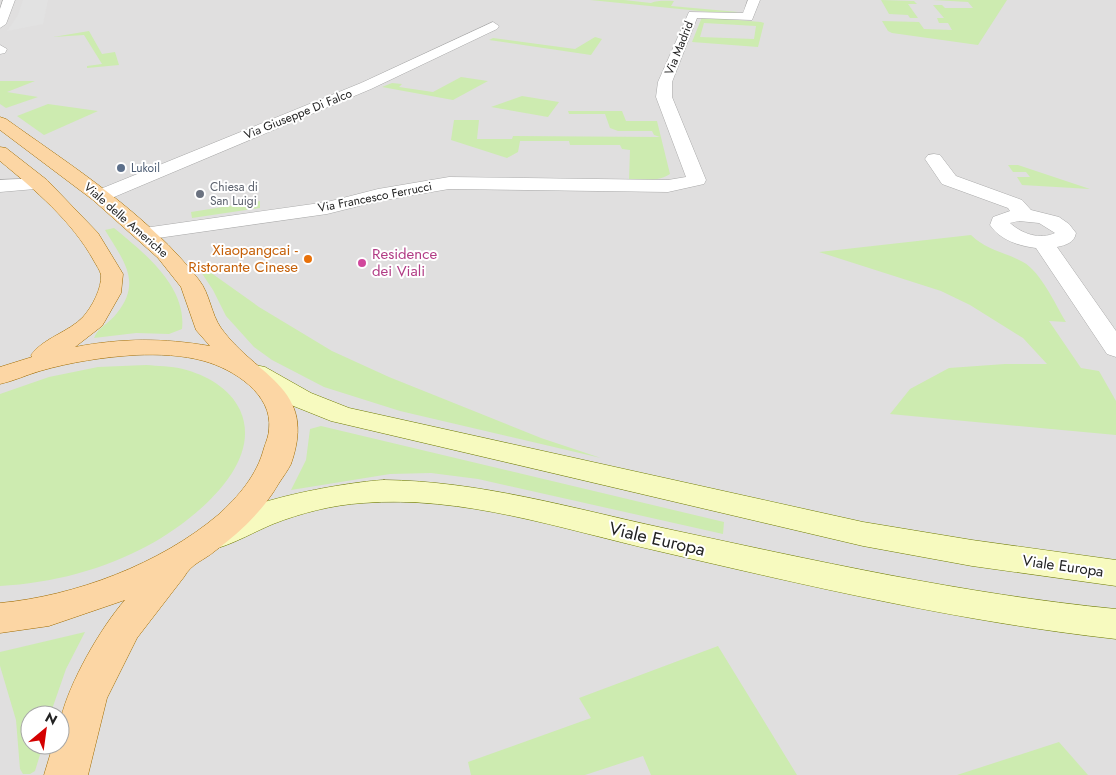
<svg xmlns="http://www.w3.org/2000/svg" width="1116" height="775" font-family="Jost,sans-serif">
<rect width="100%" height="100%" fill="#f2efe9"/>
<path fill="#e0dfdf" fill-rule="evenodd" d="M 0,0 L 1116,0 L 1116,775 L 0,775 ZM 30,715 L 60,715 L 60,745 L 30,745 Z"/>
<g fill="#cdebb0" fill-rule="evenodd">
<path d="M 590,0 L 624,0 L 651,3 C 658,0 667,1 674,1 L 671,6 L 738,12 L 730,14 Z"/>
<path d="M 881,0 L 914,1 L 917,4 L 908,4 L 918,18 L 910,18 L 908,15 L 889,14 Z"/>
<path d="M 933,0 L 1007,0 L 978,45 L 892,33 L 888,31 L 882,21 L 919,22 L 924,29 L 952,30 L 948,23 L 939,23 L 937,18 L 944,18 L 933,5 L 942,5 L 945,8 L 973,8 L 968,2 Z"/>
<path d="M 702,17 L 761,22 L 764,23 L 758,47 L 692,42 ZM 704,23 L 756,26 L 754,39 L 700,37 Z"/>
<path d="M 89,31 L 102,54 L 115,52 L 119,65 L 87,68 L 87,66 L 102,64 L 84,35 L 53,37 Z"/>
<path d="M 595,37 L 602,39 L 591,55 L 489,40 L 493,38 L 575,49 Z"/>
<path d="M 461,77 L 488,81 L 453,100 L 382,87 L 392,83 L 402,84 L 399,87 L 433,92 Z"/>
<path d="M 0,81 L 35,81 L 7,92 L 38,97 L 6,108 L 0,104 Z"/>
<path d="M 522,96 L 559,102 L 548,117 L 491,107 Z"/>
<path d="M 48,104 L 98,111 L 44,135 L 17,116 Z"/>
<path d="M 568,111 L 622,111 L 626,121 L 657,121 L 670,174 C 658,182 643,180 629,180 L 630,150 L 622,149 L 620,145 L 570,145 L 569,141 L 520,141 L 518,152 L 507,158 L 451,140 L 454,120 L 479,120 L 477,139 L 512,139 L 513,136 L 660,137 L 654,135 L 652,131 L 618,131 L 610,128 L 605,114 L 569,114 Z"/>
<path d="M 1008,165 L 1018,165 L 1090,189 L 1022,185 L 1017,177 L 1030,177 L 1026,172 L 1013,172 Z"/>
<path d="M 260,201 L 260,208 L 192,218 L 191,212 Z"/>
<path d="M 114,228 C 143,252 187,286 182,329 L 169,334 L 136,333 L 94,338 C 98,327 110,323 117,313 C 143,281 122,259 105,230 Z"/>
<path d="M 971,235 C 986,250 1005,252 1023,262 C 1041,272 1055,304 1066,322 L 1049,321 L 1081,368 L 1099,371 L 1116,401 L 1116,435 L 890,414 L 910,389 L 949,368 L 1005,364 L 1047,364 L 1023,338 L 970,305 L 941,291 L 819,252 Z"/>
<path d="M 193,260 L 259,307 L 332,351 L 389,377 L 541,438 L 601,458 L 400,411 L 324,387 L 272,360 L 254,347 L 226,316 L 213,290 Z"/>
<path d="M 146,365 C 158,366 171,366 183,369 C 206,375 230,388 240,410 C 265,465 191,522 149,545 C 103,570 52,583 0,586 L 0,394 L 49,377 L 98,367 Z"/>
<path d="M 321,426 L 724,522 L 723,534 L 478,479 L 431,473 L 390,474 L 291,490 L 306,460 L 310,429 Z"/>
<path d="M 85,632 L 66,669 L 50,715 L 30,715 L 30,745 L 43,745 L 35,771 L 30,774 L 23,774 L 20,769 L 16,720 L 0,666 L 0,652 Z"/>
<path d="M 718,646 L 797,775 L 651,775 L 643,756 L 585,775 L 471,775 L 468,762 L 591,718 L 579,698 Z"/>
<path d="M 1059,742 L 1088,775 L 957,775 Z"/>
</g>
<path fill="#e2e2e2" d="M 23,0 L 48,0 L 43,24 L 7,31 L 18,15 Z"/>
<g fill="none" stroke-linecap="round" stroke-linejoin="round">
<defs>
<g id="minor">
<path d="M 3,0 L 15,0 L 6,24 L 0,28 L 0,9 Z"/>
<path d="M 748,0 L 760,0 L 752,20 L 697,18 L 672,82 L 672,97 L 706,180 L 704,184 L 668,192 L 449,189 L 379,201 L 327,214 L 144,240 L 137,238 L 133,234 L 137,230 L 144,228 L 327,202 L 378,189 L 449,177 L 668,180 L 686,177 L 656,97 L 658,82 L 689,12 L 743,13 Z"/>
<path d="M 493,22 L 499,26 L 497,29 L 371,89 L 107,200 L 100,202 L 93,200 L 90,196 L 93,192 L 361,83 Z"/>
<path d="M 0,45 L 7,49 L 5,53 L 0,54 Z"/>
<path d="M 934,154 L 940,155 L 956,176 L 1022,200 L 1031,210 L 1059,217 L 1069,224 L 1076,233 C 1074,243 1066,245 1057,247 L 1116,331 L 1116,357 L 1107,354 L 1036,248 C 1019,246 1000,240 990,225 L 993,217 L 1010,211 L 1008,208 L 942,184 L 925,159 L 928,155 ZM 1019,221 L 1039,223 L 1055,233 C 1040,240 1022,234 1010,223 Z"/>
<path d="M 40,178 L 47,180 L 49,184 L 47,188 L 0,192 L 0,180 Z"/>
</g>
<g id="secondary">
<path d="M 255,365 L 265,367 L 311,393 L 349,408 L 863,522 L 972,540 L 1116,560 L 1116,586 L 972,566 L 863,546 L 331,421 L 291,405 L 245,379 L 242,373 L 245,367 Z"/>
<path d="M 384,480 C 479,481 571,508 663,528 C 812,560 963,594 1116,609 L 1116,639 C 962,622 809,586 658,551 C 561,529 463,495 363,503 C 332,505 301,513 273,524 C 254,532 237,542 218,548 L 206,545 L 201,536 C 220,503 346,482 384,480 Z"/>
</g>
<path id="primary" d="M 0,117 L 6,119 C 73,167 148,214 199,280 C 210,294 211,314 221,328 C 257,378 318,387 291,464 C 288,470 283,477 279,483 C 263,511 241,531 215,551 C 203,561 192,563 184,577 L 137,638 L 107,698 L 88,775 L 44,775 L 53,745 L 60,745 C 60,736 59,726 61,718 C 69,683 101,627 125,600 L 49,626 L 0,633 L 0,603 C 75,596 160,564 218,515 C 239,496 257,475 264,448 C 266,442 269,435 269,429 C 273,394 233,369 204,361 C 183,355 158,354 136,355 C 104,357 71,362 40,371 C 26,375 14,381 0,384 L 0,367 L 32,357 L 31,355 C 43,338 69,332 83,317 C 92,307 102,288 101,275 C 100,270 96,265 94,261 C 72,221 35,190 0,161 L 0,147 L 6,148 L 47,180 L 98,233 L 123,274 L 121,293 L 105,321 L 102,326 L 75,347 C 122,338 163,338 210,346 L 196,330 L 181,287 L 158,258 L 93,200 L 0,130 Z"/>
</defs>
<use href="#minor" stroke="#a9a9a9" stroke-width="1"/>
<use href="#secondary" stroke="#707d05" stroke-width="1"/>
<use href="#primary" stroke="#a06b00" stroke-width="1"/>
<use href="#minor" fill="#fff" fill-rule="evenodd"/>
<use href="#secondary" fill="#f7fabf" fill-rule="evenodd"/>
<use href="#primary" fill="#fcd6a4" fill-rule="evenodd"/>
</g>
<circle fill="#5c6f8a" stroke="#fff" stroke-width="2" cx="121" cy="168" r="5"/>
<circle fill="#6b7280" stroke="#fff" stroke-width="2" cx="200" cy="194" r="5"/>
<circle fill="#e8710a" stroke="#fff" stroke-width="2" cx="308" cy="259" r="5"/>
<circle fill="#d1479c" stroke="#fff" stroke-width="2" cx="362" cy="263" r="5"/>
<g text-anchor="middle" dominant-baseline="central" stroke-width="4" stroke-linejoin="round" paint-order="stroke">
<g font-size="12" fill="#222" stroke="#fff">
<text transform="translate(679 48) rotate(-68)">Via Madrid</text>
<text transform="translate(298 114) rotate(-22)">Via Giuseppe Di Falco</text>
<text transform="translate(375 197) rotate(-11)">Via Francesco Ferrucci</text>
<text transform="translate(126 220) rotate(41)">Viale delle Americhe</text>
</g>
<g font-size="12" fill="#4e5e75" stroke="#fff" text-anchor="start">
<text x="131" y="168">Lukoil</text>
</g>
<g font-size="12" fill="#5b616d" stroke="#fff" text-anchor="start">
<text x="210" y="187">Chiesa di<tspan x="210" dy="14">San Luigi</tspan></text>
</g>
<g font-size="15" fill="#c56008" stroke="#fff" text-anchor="end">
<text x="298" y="250">Xiaopangcai -<tspan x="298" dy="17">Ristorante Cinese</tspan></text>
</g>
<g font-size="15" fill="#b23c85" stroke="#fff" text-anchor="start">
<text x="372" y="254">Residence<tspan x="372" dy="17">dei Viali</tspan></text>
</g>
<g font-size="15" fill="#222" stroke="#fff">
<text transform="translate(1063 566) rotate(8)">Viale Europa</text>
</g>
<g font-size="18" fill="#222" stroke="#fff">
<text transform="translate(657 539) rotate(13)">Viale Europa</text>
</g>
</g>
<g transform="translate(45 730) rotate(29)"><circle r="24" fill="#ffffff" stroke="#a7a7a7"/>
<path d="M0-4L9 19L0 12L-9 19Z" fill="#d40000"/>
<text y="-8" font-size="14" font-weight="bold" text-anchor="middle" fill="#222222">N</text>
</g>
</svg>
